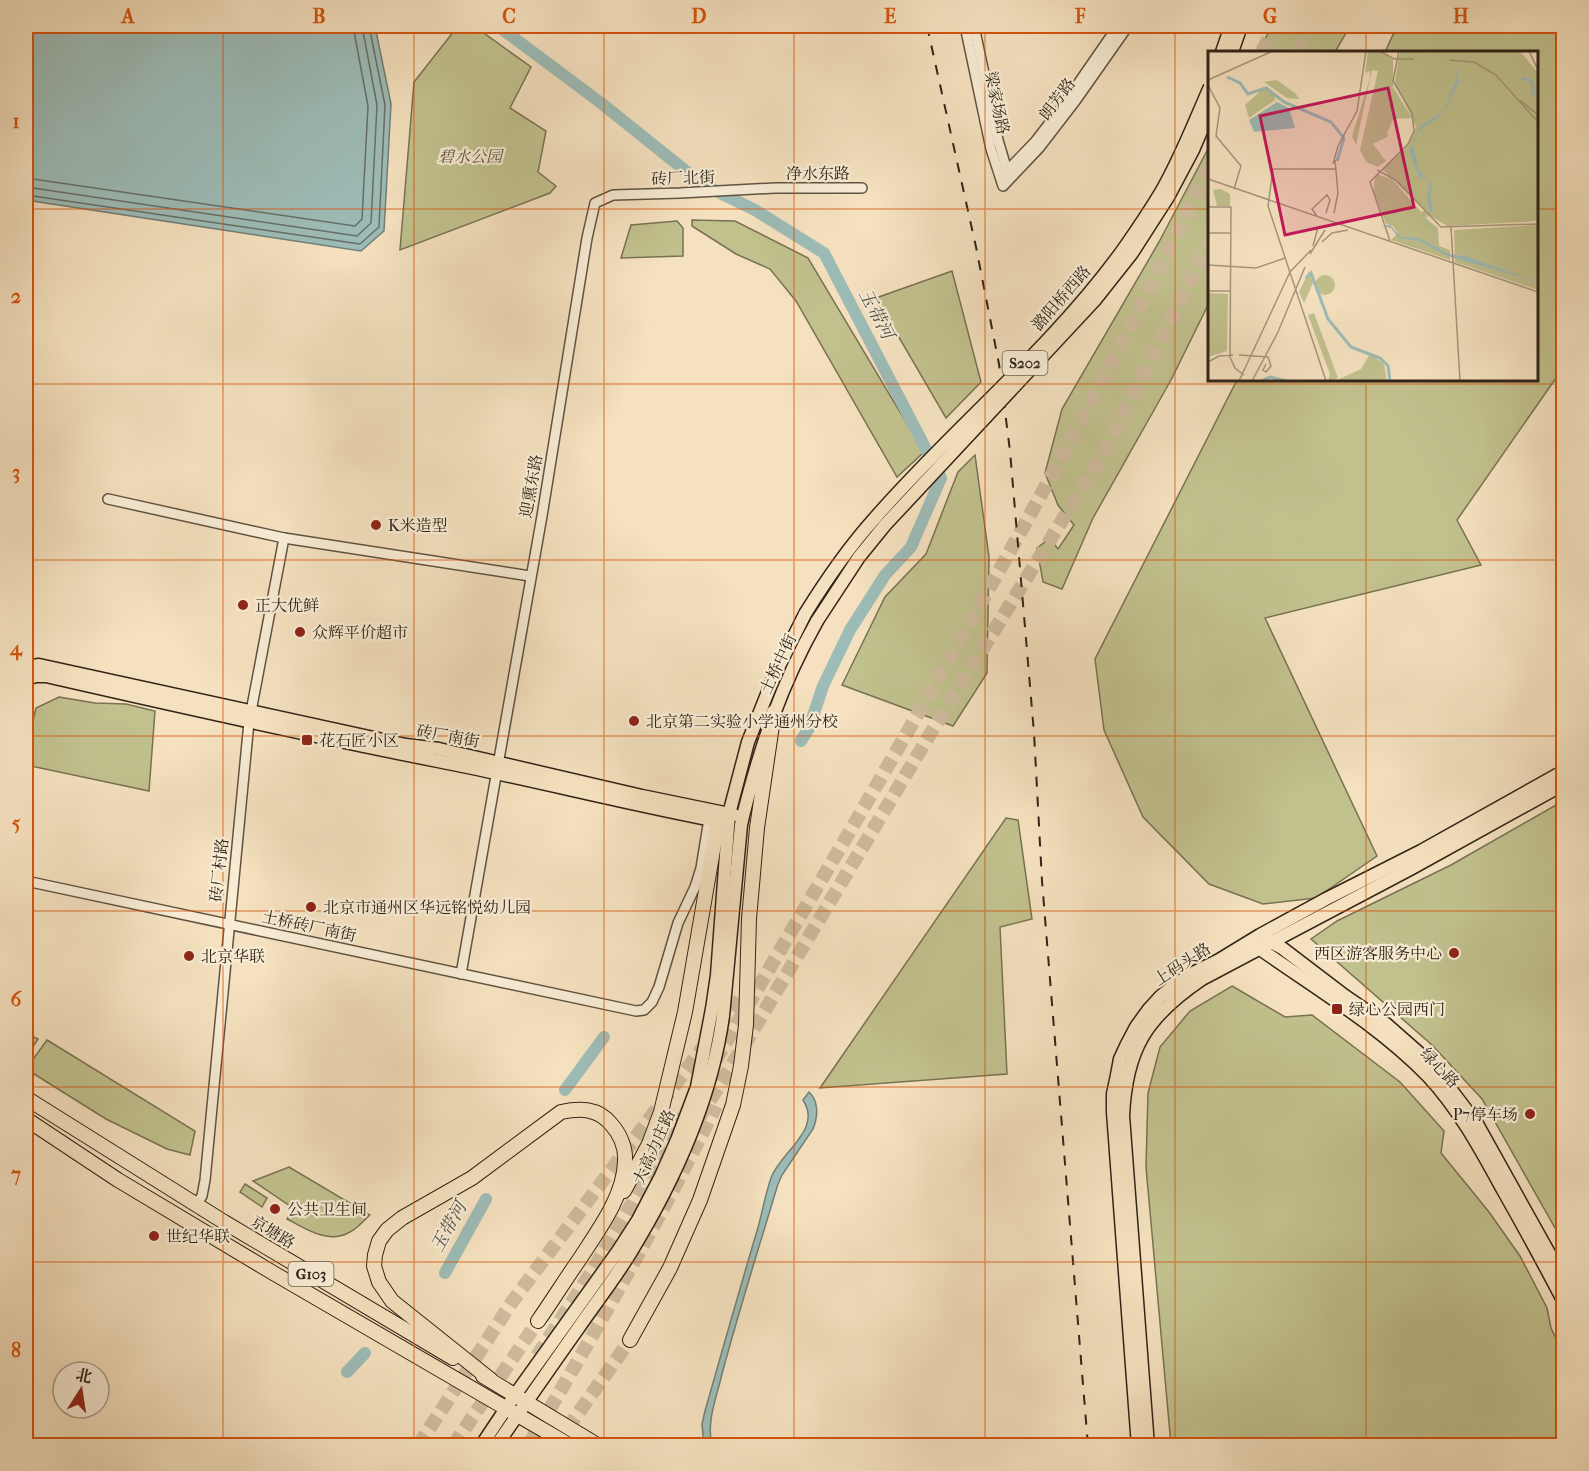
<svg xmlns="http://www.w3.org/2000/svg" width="1589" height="1471" font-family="'IM FELL French Canon','Noto Serif SC',serif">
<rect width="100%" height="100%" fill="#f5e1bf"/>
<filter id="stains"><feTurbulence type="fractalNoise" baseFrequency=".00333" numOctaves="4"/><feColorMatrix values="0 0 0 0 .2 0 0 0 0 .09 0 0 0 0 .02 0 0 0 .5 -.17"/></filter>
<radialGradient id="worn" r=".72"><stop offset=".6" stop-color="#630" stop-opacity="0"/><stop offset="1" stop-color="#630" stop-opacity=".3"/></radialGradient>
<g fill="#c1c18e" stroke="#787252" stroke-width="1.5">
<path d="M 458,26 L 474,26 L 531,67 L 510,108 L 546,131 L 538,172 L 556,186 L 550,193 L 400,250 L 414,82 Z"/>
<path d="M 1272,26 L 1279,26 L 1289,33 L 1292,26 L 1350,26 L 1335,52 L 1258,52 Z"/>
<path d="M 1397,26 L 1563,26 L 1563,368 L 1457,520 L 1481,565 L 1265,618 L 1377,856 L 1316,898 L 1263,904 L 1209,884 L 1143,817 L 1104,730 L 1095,659 L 1237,380 L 1536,380 L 1536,52 L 1385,52 Z"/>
<path d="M 1209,147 L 1209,303 L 1171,380 L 1093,518 L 1062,589 L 1043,582 L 1037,548 L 1050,538 L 1058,549 L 1074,525 L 1058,505 L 1045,473 L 1062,409 L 1159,242 Z"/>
<path d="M 692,220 L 735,221 L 808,258 L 924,452 L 897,477 L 796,301 L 770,269 L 736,254 L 692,226 Z"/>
<path d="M 677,221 L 683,228 L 683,256 L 621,258 L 631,225 Z"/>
<path d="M 952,271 L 981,382 L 946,418 L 876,298 Z"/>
<path d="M 975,455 L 989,557 L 987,673 L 953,726 L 842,685 L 885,597 L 926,554 L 958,472 Z"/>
<path d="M 59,697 L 95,703 L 126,704 L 155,711 L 149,791 L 26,765 L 26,750 L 36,708 Z"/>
<path d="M 1563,801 L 1563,1242 L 1482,1099 L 1432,1045 L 1311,939 L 1337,921 L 1451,865 Z"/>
<path d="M 1006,818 L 1018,820 L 1032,919 L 1000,927 L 1007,1074 L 820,1088 Z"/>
<path d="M 1232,986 L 1285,1017 L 1312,1015 L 1400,1082 L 1444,1131 L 1441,1153 L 1489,1212 L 1520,1256 L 1547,1308 L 1551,1328 L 1563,1353 L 1563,1445 L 1171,1445 L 1146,1167 L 1148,1093 L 1160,1047 L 1190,1011 Z"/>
<path d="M 26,1033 L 38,1039 L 26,1057 Z"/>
<path d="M 47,1040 L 195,1131 L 190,1155 L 167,1149 L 106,1119 L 26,1069 Z"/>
<path d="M 289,1167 L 370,1215 C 363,1221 356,1230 348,1233 C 327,1244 305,1228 287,1219 L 292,1212 L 290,1206 L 253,1181 Z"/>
<path d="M 245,1184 L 267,1198 L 262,1207 L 240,1192 Z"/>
</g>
<g fill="#9dbcb7" stroke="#717f77" stroke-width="1.5">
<path d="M 26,26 L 375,26 L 391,104 L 384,231 L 361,251 L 26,200 Z"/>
<path d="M 809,1092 C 819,1101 818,1117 813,1129 L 782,1175 L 778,1184 C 759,1247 739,1310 722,1374 C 717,1396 706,1422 712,1445 L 704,1445 L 702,1424 L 705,1411 C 722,1351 739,1291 757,1231 C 762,1214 765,1195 771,1178 C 780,1152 823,1130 803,1100 Z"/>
</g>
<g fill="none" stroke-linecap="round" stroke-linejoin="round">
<g stroke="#667067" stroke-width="1.5">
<path d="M 26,178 L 355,226 L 362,219 L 368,106 L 353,26"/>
<path d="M 26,187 L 357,236 L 371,223 L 377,105 L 362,26"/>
<path d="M 26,195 L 360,244 L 379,227 L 385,105 L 369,26"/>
</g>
<g stroke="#9dbcb7" stroke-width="12">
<path d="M 498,26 L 601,103 L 702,184 L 755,210 L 824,253 L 941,478 L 911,547 L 885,575 L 850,630 L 823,686 L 809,728 L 801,741"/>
<path d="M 565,1090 L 604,1037"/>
<path d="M 445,1273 L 486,1199"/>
<path d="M 347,1372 L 365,1353"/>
</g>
<g stroke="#cebb9d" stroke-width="14" stroke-dasharray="14 7" stroke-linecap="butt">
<path d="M 1262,52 L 1275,26"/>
<path d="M 1298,52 L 1309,26"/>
<path d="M 719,1027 L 751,985"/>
<path d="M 715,1061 C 888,766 1064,473 1210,164"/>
<path d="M 699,1118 L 746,1042 L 932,731 L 1102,456 L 1210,242"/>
<path d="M 537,1356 L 594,1268 L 683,1116"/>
<path d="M 541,1373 L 565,1333"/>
<path d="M 418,1446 L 512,1302 L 707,1042"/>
<path d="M 453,1446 L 538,1321"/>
<path d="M 528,1446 C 594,1334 658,1223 716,1106"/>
<path d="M 555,1446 L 630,1340"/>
</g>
<defs>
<g id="minor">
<path d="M 965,26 L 991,149 L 1003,186 L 1039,148 L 1076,100 L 1128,26"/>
<path d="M 974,26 L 998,140 L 1008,174"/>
<path d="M 1001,177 L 1035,142 L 1062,107 L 1118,26"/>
<path d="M 108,499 L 284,538 L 530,576"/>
<path d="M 26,881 L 636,1011 L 644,1010 L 652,1002 L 659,987 L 678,923 L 695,887 L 701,868 L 709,819"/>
<path d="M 461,974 L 542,516 L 587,238 L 595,203 L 613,195 L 680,193 L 775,188 L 862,188"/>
<path d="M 196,1205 L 202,1196 L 205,1180 L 249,722 L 284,538"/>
</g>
<g id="major">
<path d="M 1222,52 L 1231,26"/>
<path d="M 1232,52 L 1241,26"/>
<path d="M 26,667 L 39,665 L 406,745 L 439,749 L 642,796 L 734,815"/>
<path d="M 26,680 L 35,676 L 46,676 C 177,706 307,735 438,761 C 535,780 631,805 728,823"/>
<path d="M 1266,939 L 1282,948 L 1345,996 L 1386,1024 L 1419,1053 L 1442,1078 L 1477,1124 L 1564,1280"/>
<path d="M 1253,944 C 1312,986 1377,1024 1428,1076 C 1459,1109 1481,1150 1503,1190 C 1524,1227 1544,1264 1564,1302"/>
<path d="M 481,1446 L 515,1395 L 618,1251 L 638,1220 L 661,1176 L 677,1140 L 697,1087 L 712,1009 L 717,975 L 729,814 L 748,742 L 775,674 L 805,614"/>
<path d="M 496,1446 C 523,1407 550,1368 577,1330 C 594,1305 613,1281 629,1255 C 674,1182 711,1102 723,1016 L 741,825 L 743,816 C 761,745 781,685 817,621"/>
<path d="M 1138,1446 L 1113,1112 L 1113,1094 L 1117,1075 L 1120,1059 L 1127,1044 L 1136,1027 L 1149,1009 L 1160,997 L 1177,983 L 1195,972 L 1219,960 L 1260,935 L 1326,899 L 1421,851 L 1564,771"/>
<path d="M 1148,1446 L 1123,1116 C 1126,1049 1146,1017 1202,979 L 1412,868 L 1564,784"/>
</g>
<g id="highway">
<path d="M 26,1098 L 224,1222 L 453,1358"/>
<path d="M 26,1119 L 118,1180 L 275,1274 L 571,1446"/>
<path d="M 624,1191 L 649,1144 L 661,1112 L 685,1012 L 718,821 L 729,814"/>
<path d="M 630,1340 L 670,1268 L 700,1200 L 733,1105 L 741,1066 L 746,1025 L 749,919 L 757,828 L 774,712"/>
<path d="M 483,1376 L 599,1446"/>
<path d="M 491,1380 L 392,1301 L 379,1282 L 374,1266 L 375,1255 L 379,1241 L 387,1230 L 402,1218 L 472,1178 L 561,1112 C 580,1108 598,1108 611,1124 C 620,1134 626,1148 625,1162 C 624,1197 597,1232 579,1260 C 565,1280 552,1301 538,1321"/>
</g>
</defs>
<use href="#minor" stroke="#615241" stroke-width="12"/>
<use href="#major" stroke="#302317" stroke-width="15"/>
<use href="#highway" stroke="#302317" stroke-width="16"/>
<use href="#minor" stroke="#f8ecd5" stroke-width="9"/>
<use href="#major" stroke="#f5e1bf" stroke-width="12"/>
<use href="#highway" stroke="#f5e1bf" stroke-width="14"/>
<path stroke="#302317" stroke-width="2" stroke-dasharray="10 10" stroke-linecap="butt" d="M 927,26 L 976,247 L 999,364 L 1010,451 L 1034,733 L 1042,881 L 1088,1446"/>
<defs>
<g id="major-bridge">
<path d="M 805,614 C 826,580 848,548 875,518 C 955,426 1053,348 1125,247 C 1137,230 1149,212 1160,194 C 1180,160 1194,123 1210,87"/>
<path d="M 817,621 L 859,557 L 885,525 L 1094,301 L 1132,253 L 1168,197 L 1193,150 L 1210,110"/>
</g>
</defs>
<use href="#major-bridge" stroke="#302317" stroke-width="15" stroke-linecap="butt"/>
<use href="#major-bridge" stroke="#f5e1bf" stroke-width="12"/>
</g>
<path fill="none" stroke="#d6540d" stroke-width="1.5" stroke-opacity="0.55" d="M 223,26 L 223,1446M 414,26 L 414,1446M 604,26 L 604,1446M 794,26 L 794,1446M 985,26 L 985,1446M 1175,26 L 1175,1446M 1366,26 L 1366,52M 26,209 L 1210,209M 1536,209 L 1564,209M 1366,380 L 1366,1446M 26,384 L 1564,384M 26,560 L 1564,560M 26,736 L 1564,736M 26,911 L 1564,911M 26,1087 L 1564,1087M 26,1262 L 1564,1262"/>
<g fill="#8f2418" stroke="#f8ecd5" stroke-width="2">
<circle cx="376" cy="525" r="6"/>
<circle cx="243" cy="605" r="6"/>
<circle cx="300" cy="632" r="6"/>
<circle cx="634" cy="721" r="6"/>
<rect x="301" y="734" width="12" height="12" rx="3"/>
<circle cx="311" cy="907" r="6"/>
<circle cx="1454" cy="953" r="6"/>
<circle cx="189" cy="956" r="6"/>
<rect x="1331" y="1003" width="12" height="12" rx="3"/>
<circle cx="1530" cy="1114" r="6"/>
<circle cx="275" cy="1209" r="6"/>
<circle cx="154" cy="1236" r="6"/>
</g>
<g text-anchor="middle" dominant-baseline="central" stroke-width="4.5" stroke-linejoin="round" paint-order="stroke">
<g fill="#f8ecd5" stroke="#6c5f50" stroke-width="1.5">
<rect x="1002.5" y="351" width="45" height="24" rx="4.5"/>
<rect x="288.5" y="1262" width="45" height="24" rx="4.5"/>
</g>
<g font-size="15" font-weight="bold" fill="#302317">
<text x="1025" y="363">S202</text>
<text x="311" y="1274">G103</text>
</g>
<g font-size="16" fill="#302317" stroke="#f8ecd5">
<text transform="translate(1057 99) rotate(-53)">朗芳路</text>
<text transform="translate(997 103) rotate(78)">梁家场路</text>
<text x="818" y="173">净水东路</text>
<text transform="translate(683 178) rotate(-2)">砖厂北街</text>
<text transform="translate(1061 298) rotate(-49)">潞阳桥西路</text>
<text transform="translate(531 486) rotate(-80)">迎熏东路</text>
<text transform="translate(778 664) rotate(-65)">土桥中街</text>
<text transform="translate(448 736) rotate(10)">砖厂南街</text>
<text transform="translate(219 870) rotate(-84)">砖厂村路</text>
<text transform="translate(309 926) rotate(12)">土桥砖厂南街</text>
<text transform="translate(1182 964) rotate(-33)">上码头路</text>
<text transform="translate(1440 1068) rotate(47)">绿心路</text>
<text transform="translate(654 1147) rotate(-66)">大高力庄路</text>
<text transform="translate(273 1232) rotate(31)">京塘路</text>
</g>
<g font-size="16" font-style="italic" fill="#5c523b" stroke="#f8ecd5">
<text x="470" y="156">碧水公园</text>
</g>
<g font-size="16" fill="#302317" stroke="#f8ecd5" text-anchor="start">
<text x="388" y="525">K米造型</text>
<text x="255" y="605">正大优鲜</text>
<text x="312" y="632">众辉平价超市</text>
<text x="646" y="721">北京第二实验小学通州分校</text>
<text x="319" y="740">花石匠小区</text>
<text x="323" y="907">北京市通州区华远铭悦幼儿园</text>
<text x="1442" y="953" text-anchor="end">西区游客服务中心</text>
<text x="201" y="956">北京华联</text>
<text x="1349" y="1009">绿心公园西门</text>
<text x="1518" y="1114" text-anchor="end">P7停车场</text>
<text x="287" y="1209">公共卫生间</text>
<text x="166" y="1236">世纪华联</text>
</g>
<g font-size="18" font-style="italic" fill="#515147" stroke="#f8ecd5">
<text transform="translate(876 314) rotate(62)">玉带河</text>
<text transform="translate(449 1227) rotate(-61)">玉带河</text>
</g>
</g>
<g transform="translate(1208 51)">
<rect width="330" height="330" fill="#f5e1bf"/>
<path d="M 160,0 L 172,0 L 185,9 L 185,36 L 204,67 L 185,68 L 179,82 L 181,85 L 165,93 L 178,110 L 170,116 L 158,111 L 152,99 L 170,20 L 164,19 L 148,94 L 144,85 L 162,27 L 162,20 L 157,22 ZM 192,0 L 312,0 L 330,22 L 330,170 L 239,175 L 220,163 L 217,167 L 230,177 L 231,195 L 242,199 L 242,209 L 183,189 L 190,182 L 185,175 L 178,173 L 165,140 L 168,123 L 184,128 L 213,161 L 217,159 L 174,118 L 197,98 L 208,76 L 187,31 ZM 69,29 L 88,43 L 91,48 L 79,47 L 56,31 ZM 56,37 L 67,45 L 67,49 L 41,67 L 37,54 ZM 13,138 L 22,143 L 22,155 L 9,155 L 5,139 ZM 330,174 L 330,239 L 247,211 L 246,179 ZM 101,220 L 105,232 L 96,252 L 91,241 ZM107 234a10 10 0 1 1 20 0a10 10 0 1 1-20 0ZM 0,242 L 20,243 L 19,300 L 0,306 ZM 106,262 L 130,327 L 124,330 L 120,330 L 122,323 L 100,264 ZM 162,303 L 176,313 L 179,330 L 127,330 L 153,318 Z" fill="#c1c18e"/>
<path d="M 247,14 L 249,19 L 251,31 L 238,57 L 230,67 L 212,79 L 205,93 L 211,119 L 224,133 L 222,148 L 226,158 L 218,168 L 227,179 L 226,193 L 226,178 L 217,169 L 222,161 L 219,147 L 222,132 L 217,126 L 212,127 L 201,101 L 212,76 L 236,59 L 249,26 ZM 69,51 L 81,57 L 87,77 L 46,81 L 41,69 ZM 182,174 L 193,186 L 211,187 L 241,203 L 257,205 L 330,231 L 239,205 L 211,190 L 191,187 L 183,177 L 173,175 Z" fill="#9dbcb7"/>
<path fill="none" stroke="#9dbcb7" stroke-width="3" d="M 19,26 L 32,32 L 40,43 L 58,37 L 76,51 L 123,71 L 136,87 L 129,110M 314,27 L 324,30 L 325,43 L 330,41M 98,227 L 103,222 L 120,268 L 143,296 L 172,307 L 180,315 L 182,330M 53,330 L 62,326 L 78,330"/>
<path fill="none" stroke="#a6957c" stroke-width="1.5" d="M 172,0 L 186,8 L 206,8M 321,0 L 330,19M 241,9 L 266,11 L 288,24 L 330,71M 0,29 L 65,0M 0,34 L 12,57 L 8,85 L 33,115 L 26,138M 312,49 L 330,64M 125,113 L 130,95 L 149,60 L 158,0M 169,119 L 188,129 L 233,176 L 330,173M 0,128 L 330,241M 0,156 L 23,156 L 22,306 L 27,317 L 36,324M 126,162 L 130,142 L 127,109M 109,165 L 104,158 L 119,144 L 122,149 L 118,162M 243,176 L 252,330M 0,182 L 22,182M 182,190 L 162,131 L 200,93 L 206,80 L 204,62 L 185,30 L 191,0M 114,191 L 124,182 L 140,179M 105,195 L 110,176M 102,203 L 117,179M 0,214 L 48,217 L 77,207M 0,240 L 22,240M 31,304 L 60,306 L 63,315 L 58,321 L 55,319 L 58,313M 0,311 L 11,305 L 25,304M 31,330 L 82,221 L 103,199M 44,330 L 70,281 L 97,216M 118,330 L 60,155 L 65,118 L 127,118"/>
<path fill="#c2185b" fill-opacity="0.15" stroke="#c2185b" stroke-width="3" d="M 180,37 L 206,156 L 77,184 L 52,65 Z"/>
<rect width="330" height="330" fill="none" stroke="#302317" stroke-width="3"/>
</g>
<rect width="1589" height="1471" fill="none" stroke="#f5e1bf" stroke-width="66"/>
<g transform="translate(81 1390) rotate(12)"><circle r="28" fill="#f8ecd5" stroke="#a89c89" stroke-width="1.5"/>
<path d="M0-4.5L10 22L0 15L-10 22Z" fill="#8f2418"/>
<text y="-9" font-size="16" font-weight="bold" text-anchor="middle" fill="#302317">北</text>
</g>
<rect x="33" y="33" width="1523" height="1405" fill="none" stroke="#d6540d" stroke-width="2"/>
<g font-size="20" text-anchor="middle" font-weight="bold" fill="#d6540d">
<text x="128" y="23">A</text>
<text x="319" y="23">B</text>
<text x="509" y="23">C</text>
<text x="699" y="23">D</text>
<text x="890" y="23">E</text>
<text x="1080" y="23">F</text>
<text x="1270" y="23">G</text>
<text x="1461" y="23">H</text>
<text x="16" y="128">1</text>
<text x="16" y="303">2</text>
<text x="16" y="479">3</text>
<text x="16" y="655">4</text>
<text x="16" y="830">5</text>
<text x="16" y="1006">6</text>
<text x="16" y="1181">7</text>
<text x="16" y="1357">8</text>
</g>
<rect width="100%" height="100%" filter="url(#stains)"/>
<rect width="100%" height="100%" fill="url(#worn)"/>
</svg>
